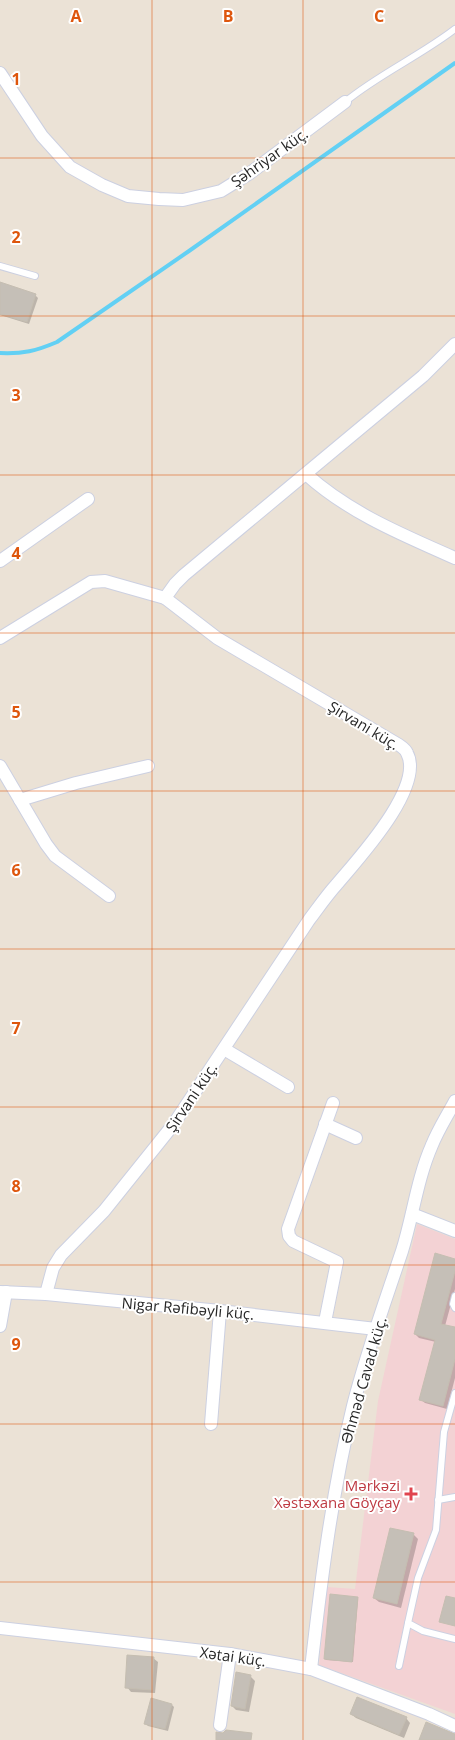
<svg xmlns="http://www.w3.org/2000/svg" width="455" height="1740" font-family="'Open Sans',sans-serif">
<rect width="100%" height="100%" fill="#ebe2d6"/>
<path fill="#f3d2d4" d="M 417,1224 L 455,1239 L 455,1714 L 319,1665 L 327,1587 L 355,1589 L 378,1401 Z"/>
<g fill="#0003">
<path d="M 0,284 L 35,295 L 38,298 L 29,324 L 0,315 Z"/>
<path d="M 455,1260 L 455,1289 L 445,1326 L 455,1329 L 455,1378 L 447,1409 L 425,1403 L 420,1399 L 436,1342 L 419,1338 L 415,1334 Z"/>
<path d="M 413,1534 L 418,1539 L 401,1608 L 379,1602 L 374,1598 Z"/>
<path d="M 358,1598 L 353,1662 L 326,1660 L 325,1659 Z"/>
<path d="M 153,1658 L 158,1662 L 155,1693 L 131,1692 L 127,1687 Z"/>
<path d="M 250,1676 L 255,1681 L 249,1712 L 236,1710 L 232,1706 Z"/>
<path d="M 172,1705 L 174,1707 L 168,1731 L 148,1726 L 145,1723 Z"/>
<path d="M 351,1714 L 406,1718 L 410,1723 L 404,1738 L 356,1718 Z"/>
</g>
<g fill="none" stroke-linecap="round" stroke-linejoin="round">
<path stroke="#62d0f4" stroke-width="4" d="M 0,353 C 23,354 36,351 57,342 L 189,251 L 455,63"/>
</g>
<g fill="#c5bfb7" stroke="#c5beb1">
<path d="M 0,282 L 36,294 L 27,322 L 0,314 Z"/>
<path d="M 435,1253 L 455,1259 L 455,1271 L 441,1324 L 455,1327 L 455,1359 L 443,1406 L 419,1400 L 435,1340 L 414,1334 Z"/>
<path d="M 390,1528 L 414,1533 L 397,1604 L 373,1598 Z"/>
<path d="M 330,1594 L 358,1597 L 352,1662 L 324,1659 Z"/>
<path d="M 446,1596 L 455,1598 L 455,1626 L 439,1622 Z"/>
<path d="M 127,1655 L 154,1657 L 152,1690 L 125,1688 Z"/>
<path d="M 236,1672 L 251,1675 L 245,1709 L 231,1706 Z"/>
<path d="M 357,1697 L 407,1717 L 399,1735 L 350,1714 Z"/>
<path d="M 151,1698 L 172,1704 L 165,1729 L 144,1724 Z"/>
<path d="M 426,1722 L 455,1734 L 455,1740 L 419,1740 Z"/>
<path d="M 226,1730 L 252,1733 L 251,1740 L 216,1740 L 216,1732 L 223,1733 Z"/>
</g>
<g fill="none" stroke-linecap="round" stroke-linejoin="round">
<defs>
<g id="service">
<path d="M 345,102 C 379,74 420,56 455,29"/>
<path d="M 0,266 L 35,276"/>
<path d="M 455,1296 L 453,1304 L 455,1308"/>
<path d="M 455,1393 L 444,1432 L 436,1530 L 418,1578 L 408,1623 L 423,1631 L 455,1639"/>
<path d="M 438,1500 L 455,1497"/>
<path d="M 399,1666 L 408,1623"/>
</g>
<g id="minor">
<path d="M 0,73 L 42,136 L 70,167 L 102,185 L 128,196 L 159,199 L 183,200 L 221,191 L 250,173 L 345,102"/>
<path d="M 306,474 C 349,513 403,535 455,558"/>
<path d="M 0,561 L 88,499"/>
<path d="M 0,638 L 91,582 L 105,581 L 165,598"/>
<path d="M 0,766 L 46,844 L 55,856 L 109,896"/>
<path d="M 20,800 L 76,783 L 148,766"/>
<path d="M 224,1049 L 288,1087"/>
<path d="M 325,1124 L 356,1138"/>
<path d="M 412,1214 L 455,1231"/>
<path d="M 0,1292 L 46,1294 L 220,1311 L 376,1329"/>
<path d="M 46,1294 L 53,1268 L 61,1255 L 104,1211 L 173,1125 L 309,920 C 318,908 327,895 337,884 C 358,859 425,787 407,753 C 406,750 402,747 399,745 L 217,638 L 165,598 L 175,584 L 184,575 L 423,376 L 455,344"/>
<path d="M 325,1322 L 337,1262 L 293,1241 L 289,1236 L 288,1229 L 333,1103"/>
<path d="M 0,1326 L 6,1292"/>
<path d="M 211,1424 L 220,1311"/>
<path d="M 0,1628 L 230,1654 L 311,1669 L 429,1714 L 455,1726"/>
<path d="M 311,1669 C 321,1581 332,1492 353,1406 C 366,1354 385,1302 402,1251 C 413,1216 417,1179 432,1145 C 438,1130 447,1116 455,1101"/>
<path d="M 220,1725 L 230,1654"/>
</g>
</defs>
<use href="#service" stroke="#ccd0e1" stroke-width="8"/>
<use href="#minor" stroke="#ccd0e1" stroke-width="14"/>
<use href="#service" stroke="#fff" stroke-width="6"/>
<use href="#minor" stroke="#fff" stroke-width="12"/>
</g>
<path fill="none" stroke="#de560d" stroke-width="1" stroke-opacity="0.55" d="M 152,0 L 152,1740M 303,0 L 303,1740M 0,158 L 455,158M 0,316 L 455,316M 0,475 L 455,475M 0,633 L 455,633M 0,791 L 455,791M 0,949 L 455,949M 0,1107 L 455,1107M 0,1265 L 455,1265M 0,1424 L 455,1424M 0,1582 L 455,1582"/>
<path fill="#e0444e" stroke="#fff" stroke-width="2" d="M408.5 1486.5h5v5h5v5h-5v5h-5v-5h-5v-5h5z"/>
<g text-anchor="middle" dominant-baseline="central" stroke-width="4" stroke-linejoin="round" paint-order="stroke">
<g font-size="15" fill="#272727" stroke="#fff">
<text transform="translate(269 157) rotate(-35)">Şəhriyar küç.</text>
<text transform="translate(364 725) rotate(31)">Şirvani küç.</text>
<text transform="translate(191 1097) rotate(-56)">Şirvani küç.</text>
<text transform="translate(188 1308) rotate(5)">Nigar Rəfibəyli küç.</text>
<text transform="translate(363 1380) rotate(-74)">Əhməd Cavad küç.</text>
<text transform="translate(233 1656) rotate(8)">Xətai küç.</text>
</g>
<g font-size="15" fill="#be3a42" stroke="#fff" text-anchor="end">
<text x="400" y="1485">Mərkəzi<tspan x="400" dy="17">Xəstəxana Göyçay</tspan></text>
</g>
</g>
<g font-size="16" text-anchor="middle" font-weight="bold" fill="#de560d" stroke="#fff" stroke-width="4" stroke-linejoin="round" paint-order="stroke">
<text x="76" y="22">A</text>
<text x="228" y="22">B</text>
<text x="379" y="22">C</text>
<text x="16" y="85">1</text>
<text x="16" y="243">2</text>
<text x="16" y="401">3</text>
<text x="16" y="559">4</text>
<text x="16" y="718">5</text>
<text x="16" y="876">6</text>
<text x="16" y="1034">7</text>
<text x="16" y="1192">8</text>
<text x="16" y="1350">9</text>
</g>
</svg>
